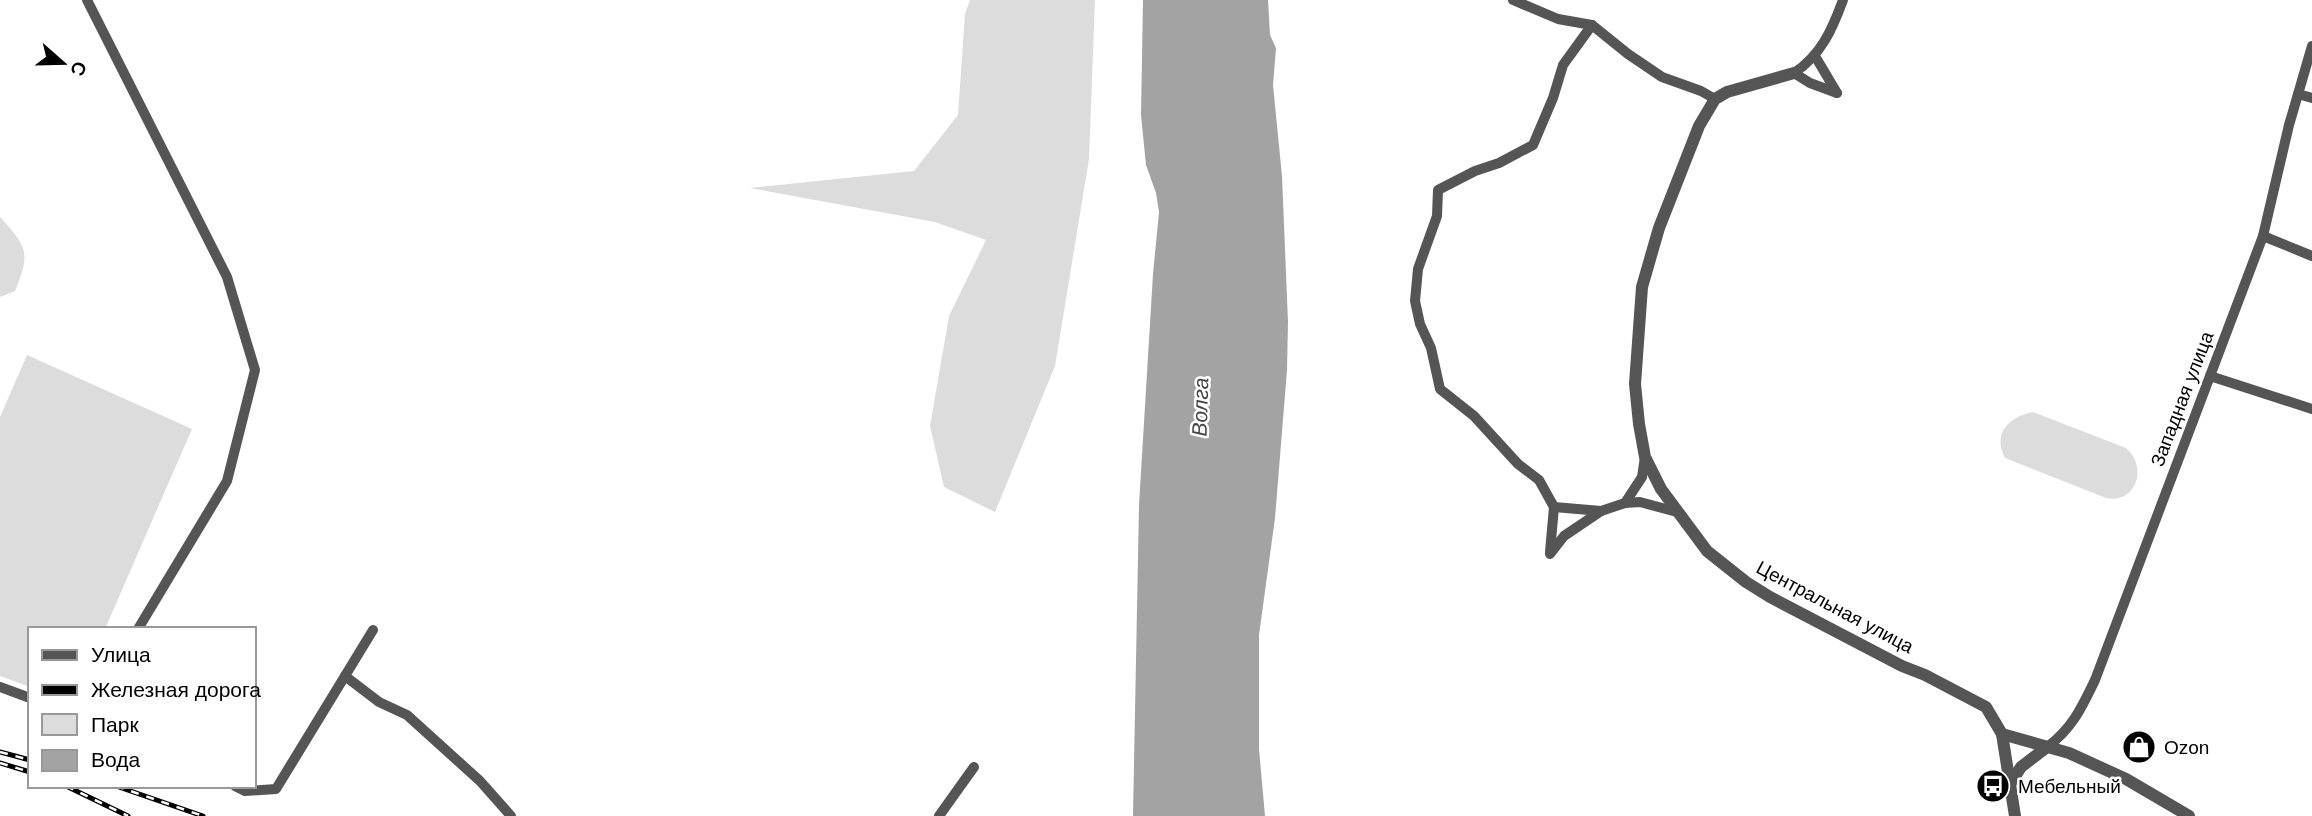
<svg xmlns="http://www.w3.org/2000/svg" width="2312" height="816" font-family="Helvetica,sans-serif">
<rect width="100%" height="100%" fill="#fff"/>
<g fill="#dcdcdc">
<path d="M 970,0 L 1095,0 L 1089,159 L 1055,366 L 995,512 L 944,487 L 930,426 L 949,316 L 986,240 L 935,222 L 750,188 L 914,171 L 958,115 L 965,14 Z"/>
<path d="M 0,217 C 27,247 31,252 15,291 L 0,297 Z"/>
<path d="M 27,355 L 192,429 L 105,629 L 30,629 L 30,687 L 0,676 L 0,417 Z"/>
<path d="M 2033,412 L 2126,448 C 2149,468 2135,504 2106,498 L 2005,458 C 1992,433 2009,417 2033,412 Z"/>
</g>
<path fill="#a3a3a3" d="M 1143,0 L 1268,0 L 1270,35 L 1276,48 L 1273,85 L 1282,176 L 1288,322 L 1287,370 L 1275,518 L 1259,635 L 1259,749 L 1265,816 L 1133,816 L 1139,505 L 1153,274 L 1159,212 L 1156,193 L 1146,165 L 1141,115 Z"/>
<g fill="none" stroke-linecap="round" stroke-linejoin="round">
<g stroke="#555" stroke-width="10">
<path d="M 87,0 L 227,277 L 255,370 L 227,481 L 138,629"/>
<path d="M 1513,0 L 1558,19 L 1592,25 L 1628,54 L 1662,77 L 1701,91 L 1715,99"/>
<path d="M 1815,56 L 1837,93"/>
<path d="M 1837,93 L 1810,83 L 1794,73 C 1821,55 1832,30 1843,0"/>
<path d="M 2298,94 L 2312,98"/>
<path d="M 2263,236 L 2312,256"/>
<path d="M 2210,376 L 2312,409"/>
<path d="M 1625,503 L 1642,477 L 1645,457"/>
<path d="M 1554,507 L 1539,480 L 1518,464 L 1474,416 L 1440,389 L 1431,348 L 1420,324 L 1415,301 L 1418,269 L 1437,216 L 1438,190 L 1475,171 L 1499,163 L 1533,145 L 1553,98 L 1563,65 L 1592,25"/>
<path d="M 1554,507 L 1601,511 L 1625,503 L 1640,502 L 1677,512"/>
<path d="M 1550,552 L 1554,507"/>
<path d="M 1550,554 L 1564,536 L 1601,511"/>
<path d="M 345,676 L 379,702 L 407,715 L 480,781 L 511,816"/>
<path d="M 0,687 L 30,698"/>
<path d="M 2047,747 C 2072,729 2082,707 2095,680 L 2263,236 L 2289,125 L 2312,46"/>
<path d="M 235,786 L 245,791 L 276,789 L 373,630"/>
<path d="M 939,816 L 974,767"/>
</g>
<g stroke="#555" stroke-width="12">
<path d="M 1794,73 L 1727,92 L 1715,99 L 1699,126 L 1659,228 L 1642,287 L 1635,384 L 1639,424 L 1645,457 L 1661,489 L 1707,551 L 1746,582 L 1770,597 L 1902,666 L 1925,675 L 1986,707 L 2002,734 L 2015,816"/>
<path d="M 2002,734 L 2069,753 L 2126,779 L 2189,816"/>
<path d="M 2010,784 L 2021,767 L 2047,747"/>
</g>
<defs>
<g id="rail">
<path d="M 0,752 L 30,760"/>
<path d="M 0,763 L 30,772"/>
<path d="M 66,786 L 128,816"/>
<path d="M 116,786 L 203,816"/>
</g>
</defs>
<use href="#rail" stroke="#000" stroke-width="5"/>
<use href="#rail" stroke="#fff" stroke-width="2.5" stroke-dasharray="8" stroke-linecap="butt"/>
</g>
<defs>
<symbol id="shop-disc" viewBox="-11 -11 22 22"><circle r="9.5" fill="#000" stroke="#fff"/><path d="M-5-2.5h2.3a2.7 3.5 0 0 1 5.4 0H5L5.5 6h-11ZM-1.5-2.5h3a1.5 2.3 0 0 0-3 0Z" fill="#fff"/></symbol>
<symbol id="bus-disc" viewBox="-11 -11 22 22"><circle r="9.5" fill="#000" stroke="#fff"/><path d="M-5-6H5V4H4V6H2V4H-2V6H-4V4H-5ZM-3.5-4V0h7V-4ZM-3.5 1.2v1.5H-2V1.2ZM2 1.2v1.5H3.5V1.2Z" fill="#fff"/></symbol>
</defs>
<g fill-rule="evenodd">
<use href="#shop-disc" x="2120" y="728" width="38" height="38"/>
<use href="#bus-disc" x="1974" y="767" width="38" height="38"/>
</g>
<g text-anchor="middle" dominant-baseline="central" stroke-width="5" stroke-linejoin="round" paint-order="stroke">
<g font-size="19" fill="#000" stroke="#fff">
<text transform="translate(2182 399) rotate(-69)">Западная улица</text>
<text transform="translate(1835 607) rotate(28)">Центральная улица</text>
</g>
<g font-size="19" fill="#000" stroke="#fff" text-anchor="start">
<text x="2164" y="747">Ozon</text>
<text x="2018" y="786">Мебельный</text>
</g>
<g font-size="21" font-style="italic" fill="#444" stroke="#fff">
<text transform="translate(1200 407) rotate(-88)">Волга</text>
</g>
</g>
<rect x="28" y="627" width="228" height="161" fill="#ffffff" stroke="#999999" stroke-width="2"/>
<rect x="42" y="650" width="35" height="10" fill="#555555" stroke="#999999" stroke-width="2"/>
<text x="91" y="662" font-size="21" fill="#000000">Улица</text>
<rect x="42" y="685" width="35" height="10" fill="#000000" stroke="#999999" stroke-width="2"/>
<text x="91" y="697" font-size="21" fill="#000000">Железная дорога</text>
<rect x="42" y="714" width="35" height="21" fill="#dcdcdc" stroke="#999999" stroke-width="2"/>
<text x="91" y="732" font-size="21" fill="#000000">Парк</text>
<rect x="42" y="750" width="35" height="21" fill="#a3a3a3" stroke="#999999" stroke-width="2"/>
<text x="91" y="767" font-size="21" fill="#000000">Вода</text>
<g transform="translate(63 63) rotate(110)" stroke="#ffffff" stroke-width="5" paint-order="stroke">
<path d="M0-5L12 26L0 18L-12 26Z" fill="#000000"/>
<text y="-10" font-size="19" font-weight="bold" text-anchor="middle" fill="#000000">С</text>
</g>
</svg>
